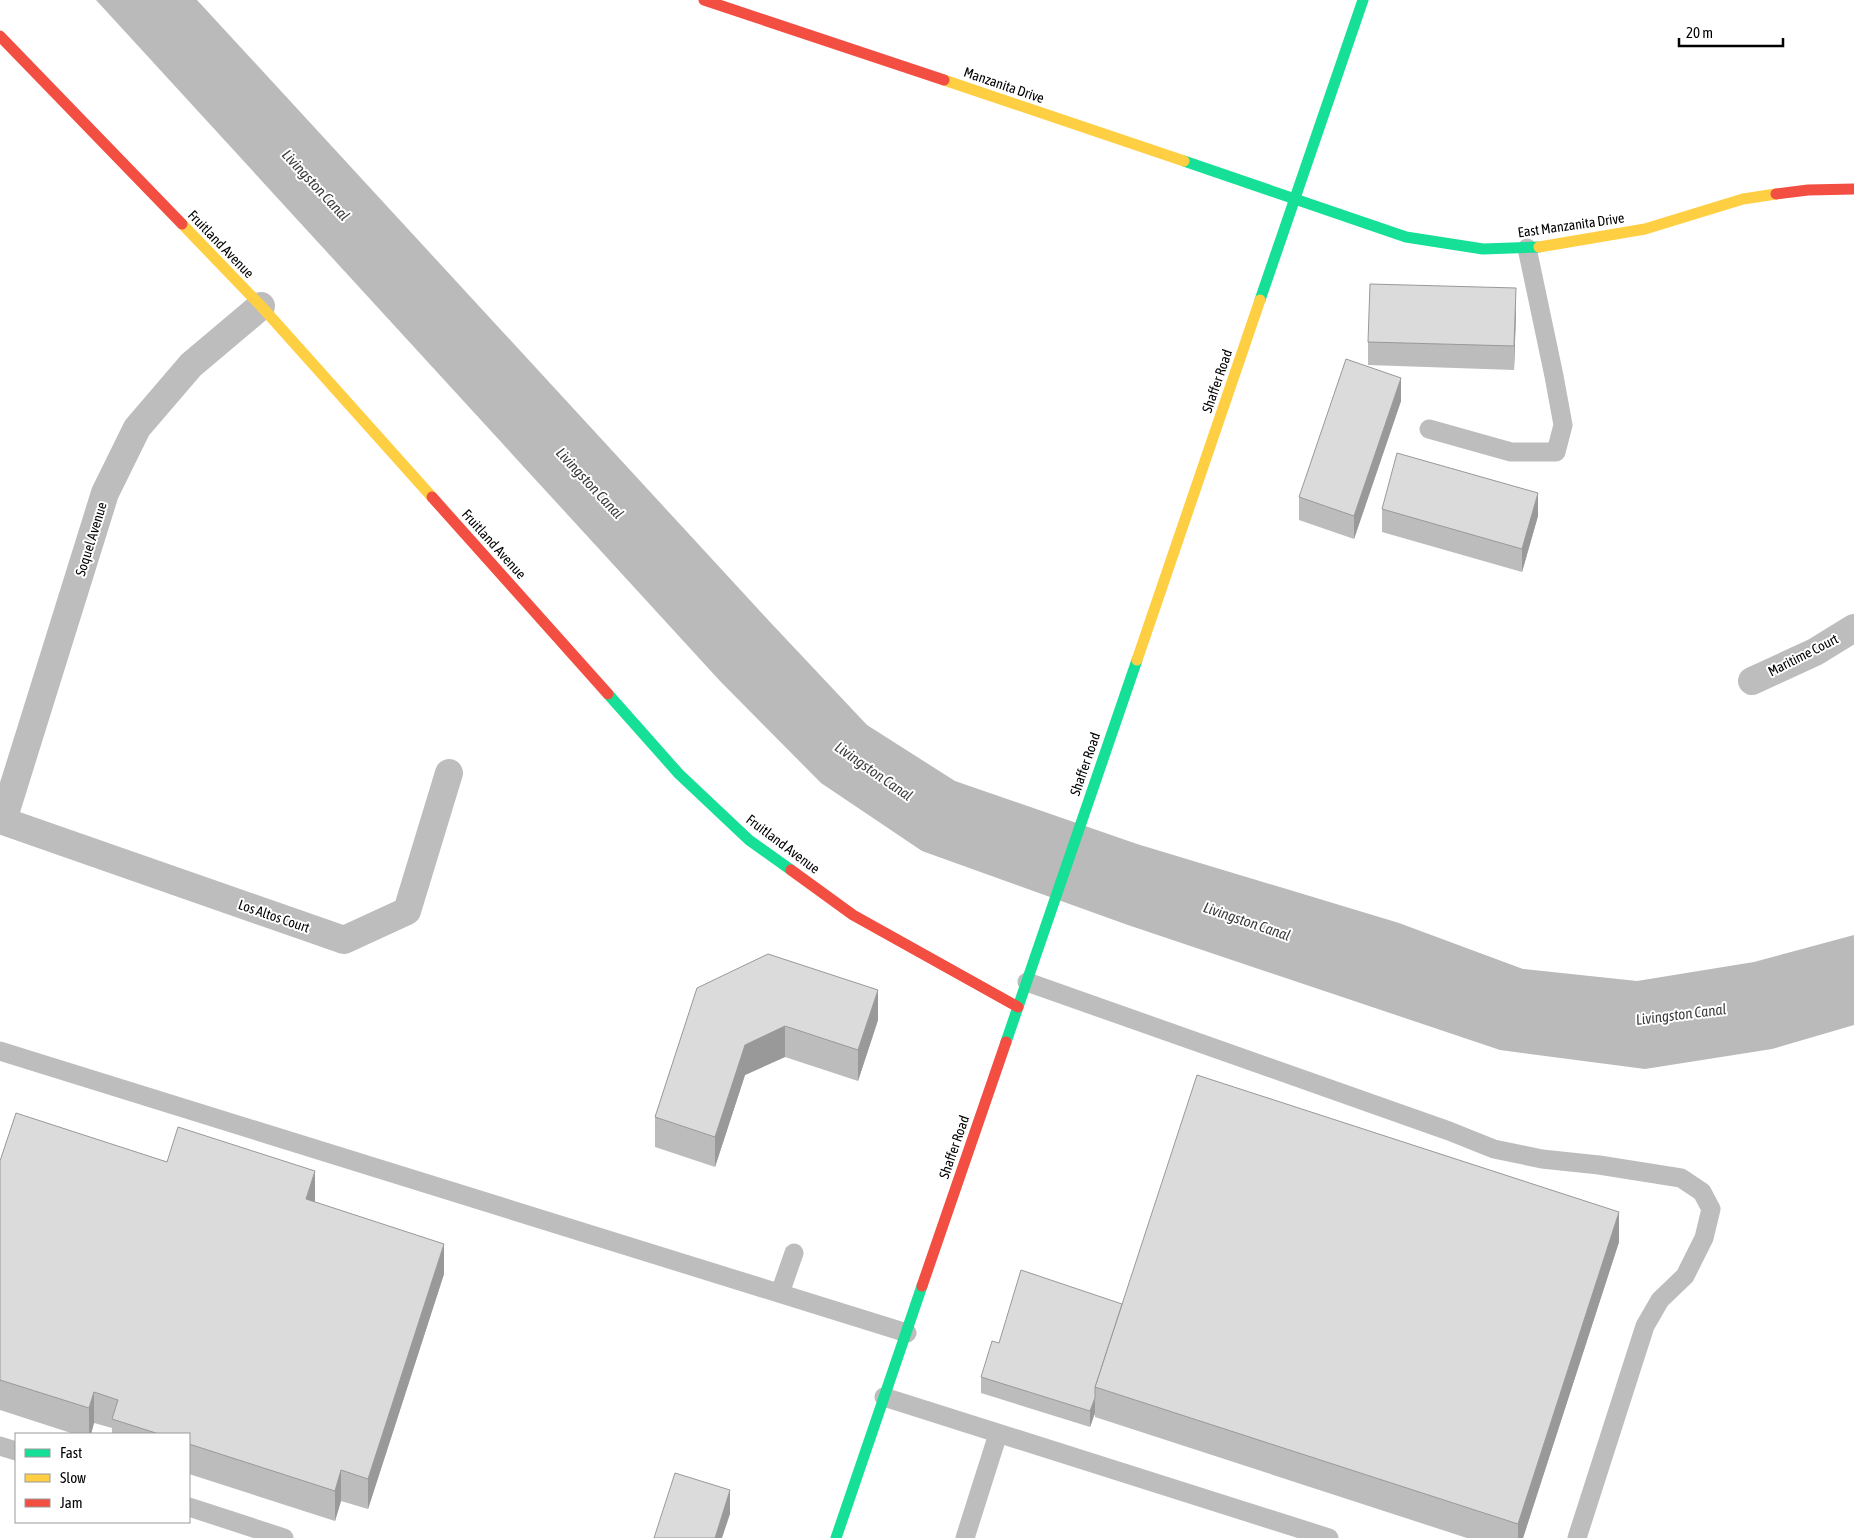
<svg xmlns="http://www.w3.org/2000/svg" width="1854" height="1538" font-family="'Asap Condensed',sans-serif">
<rect width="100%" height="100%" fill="#fff"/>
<path fill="#bababa" d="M 96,0 L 197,0 L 770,622 L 867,725 L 955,781 L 1137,844 L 1399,923 L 1523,969 L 1637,981 L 1754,962 L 1854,935 L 1854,1025 L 1772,1049 L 1645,1069 L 1500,1050 L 1125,924 L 922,851 L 821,783 L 720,681 Z"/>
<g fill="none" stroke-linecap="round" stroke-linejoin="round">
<g stroke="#bdbdbd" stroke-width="19">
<path d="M 1429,429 L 1511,452 L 1556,452 L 1563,425 L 1554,376 L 1527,248"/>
<path d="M 1027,982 L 1449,1131 L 1494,1149 L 1542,1159 L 1599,1165 L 1681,1178 L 1702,1192 L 1711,1209 L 1704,1238 L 1685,1276 L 1660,1300 L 1645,1326 L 1577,1538"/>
<path d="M 0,1051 L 907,1333"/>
<path d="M 780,1293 L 794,1253"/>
<path d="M 884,1397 L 1329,1538"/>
<path d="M 0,1446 L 16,1451"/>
<path d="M 189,1507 L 284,1538"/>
<path d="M 965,1538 L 998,1434"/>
</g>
<g stroke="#bdbdbd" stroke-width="28">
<path d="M 1752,681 L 1815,652 L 1854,628"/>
<path d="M 0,820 L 344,940 L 407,911 L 449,773"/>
<path d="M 3,820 L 105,493 L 137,428 L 191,365 L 261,306"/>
</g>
<g stroke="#16e098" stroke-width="11">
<path d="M 1184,161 L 1406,237 L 1483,249 L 1539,247"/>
<path d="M 1260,300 L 1363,0"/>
<path d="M 608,694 L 679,774 L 749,840 L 791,870"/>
<path d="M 1006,1042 L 1137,660"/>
<path d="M 836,1538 L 922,1286"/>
</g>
<g stroke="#ffcf43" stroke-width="11">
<path d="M 944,80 L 1184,161"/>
<path d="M 182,224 L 261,306 L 432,497"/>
<path d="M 1539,247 L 1645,229 L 1743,199 L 1776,194"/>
<path d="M 1137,660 L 1260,300"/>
</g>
<g stroke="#f24e42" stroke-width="11">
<path d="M 704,0 L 944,80"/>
<path d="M 0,36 L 182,224"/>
<path d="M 1776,194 L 1808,190 L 1854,189"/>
<path d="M 432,497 L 608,694"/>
<path d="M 791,870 L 853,915 L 1018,1007"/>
<path d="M 922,1286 L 1006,1042"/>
</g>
</g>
<g fill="#bcbcbc">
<path d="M 1516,312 L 1514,370 L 1368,365 L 1368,342 Z"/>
<path d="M 1401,401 L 1354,539 L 1299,520 L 1299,497 Z"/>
<path d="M 1382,509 L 1538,516 L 1522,572 L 1382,532 Z"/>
<path d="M 697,988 L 878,1020 L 858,1081 L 785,1057 L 745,1075 L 715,1167 L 655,1147 L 655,1117 Z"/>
<path d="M 0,1161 L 315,1202 L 444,1274 L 368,1509 L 341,1501 L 335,1521 L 189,1474 L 189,1434 L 112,1434 L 112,1428 L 94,1423 L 91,1434 L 74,1434 L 0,1410 Z"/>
<path d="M 1619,1242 L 1523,1538 L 1467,1538 L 1095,1417 L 1095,1413 L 1090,1427 L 981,1393 L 981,1377 L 999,1343 L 1122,1304 Z"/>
</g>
<g fill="#999">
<path d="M 1516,288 L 1516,312 L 1514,370 L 1514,346 Z"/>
<path d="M 1401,378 L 1401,401 L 1354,539 L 1354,516 Z"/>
<path d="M 1538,493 L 1538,516 L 1522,572 L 1522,549 Z"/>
<path d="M 878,990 L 878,1020 L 858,1081 L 858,1050 Z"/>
<path d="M 785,1026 L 785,1057 L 745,1075 L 715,1167 L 715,1137 L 745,1045 Z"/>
<path d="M 315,1171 L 315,1201 L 306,1229 L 306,1199 Z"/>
<path d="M 1619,1212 L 1619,1242 L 1523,1538 L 1518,1538 L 1518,1524 Z"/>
<path d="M 444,1244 L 444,1274 L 368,1509 L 368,1479 Z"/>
<path d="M 94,1392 L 94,1423 L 91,1434 L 89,1434 L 89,1408 Z"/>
<path d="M 1095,1398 L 1095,1413 L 1090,1427 L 1090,1411 Z"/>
<path d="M 341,1470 L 341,1501 L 335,1521 L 335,1491 Z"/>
<path d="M 730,1490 L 730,1514 L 722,1538 L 715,1538 Z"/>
</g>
<g fill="#dbdbdb" stroke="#999">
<path d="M 1370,284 L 1516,288 L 1514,346 L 1368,342 Z"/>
<path d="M 1346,359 L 1401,378 L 1354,516 L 1299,497 Z"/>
<path d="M 1397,453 L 1538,493 L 1522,549 L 1382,509 Z"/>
<path d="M 768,954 L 878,990 L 858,1050 L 785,1026 L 745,1045 L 715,1137 L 655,1117 L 697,988 Z"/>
<path d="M 1197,1075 L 1619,1212 L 1518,1524 L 1095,1387 Z"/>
<path d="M 16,1113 L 167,1162 L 178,1127 L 315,1171 L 306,1199 L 444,1244 L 368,1479 L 341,1470 L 335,1491 L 189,1444 L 189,1434 L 159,1434 L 112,1419 L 118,1400 L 94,1392 L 89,1408 L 0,1380 L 0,1161 Z"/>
<path d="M 1021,1270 L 1122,1304 L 1095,1387 L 1095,1398 L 1090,1411 L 981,1377 L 992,1341 L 999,1343 Z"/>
<path d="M 675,1473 L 730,1490 L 715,1538 L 654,1538 Z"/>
</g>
<g text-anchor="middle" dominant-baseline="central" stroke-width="4" stroke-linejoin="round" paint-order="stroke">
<g font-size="14" fill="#000" stroke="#fff">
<text transform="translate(1004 85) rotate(19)">Manzanita Drive</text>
<text transform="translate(1571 225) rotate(-8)">East Manzanita Drive</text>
<text transform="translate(221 244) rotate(46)">Fruitland Avenue</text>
<text transform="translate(1217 381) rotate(-71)">Shaffer Road</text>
<text transform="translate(91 539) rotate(-73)">Soquel Avenue</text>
<text transform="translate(494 544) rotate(48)">Fruitland Avenue</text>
<text transform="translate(1803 655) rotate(-27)">Maritime Court</text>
<text transform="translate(1085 764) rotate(-71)">Shaffer Road</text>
<text transform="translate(783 844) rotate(37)">Fruitland Avenue</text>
<text transform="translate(274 916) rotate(19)">Los Altos Court</text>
<text transform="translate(954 1147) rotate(-71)">Shaffer Road</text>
</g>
<g font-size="15" font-style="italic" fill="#3d3d3d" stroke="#fff">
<text transform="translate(316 185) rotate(47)">Livingston Canal</text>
<text transform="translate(590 483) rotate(47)">Livingston Canal</text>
<text transform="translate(874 771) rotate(35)">Livingston Canal</text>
<text transform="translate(1247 921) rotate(19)">Livingston Canal</text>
<text transform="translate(1681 1014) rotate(-7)">Livingston Canal</text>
</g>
</g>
<rect x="15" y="1433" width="175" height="90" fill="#ffffff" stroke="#999999"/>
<rect x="25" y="1449" width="25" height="8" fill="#16e098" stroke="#999999"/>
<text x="60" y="1458" font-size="15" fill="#000000">Fast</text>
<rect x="25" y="1474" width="25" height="8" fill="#ffcf43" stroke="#999999"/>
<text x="60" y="1483" font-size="15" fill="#000000">Slow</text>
<rect x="25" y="1499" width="25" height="8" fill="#f24e42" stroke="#999999"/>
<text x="60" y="1508" font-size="15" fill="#000000">Jam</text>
<path d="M1679 38v8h104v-8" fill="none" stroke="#000000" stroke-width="2.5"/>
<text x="1686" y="38" font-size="15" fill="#000000" stroke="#ffffff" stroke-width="4" paint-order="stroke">20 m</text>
</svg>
